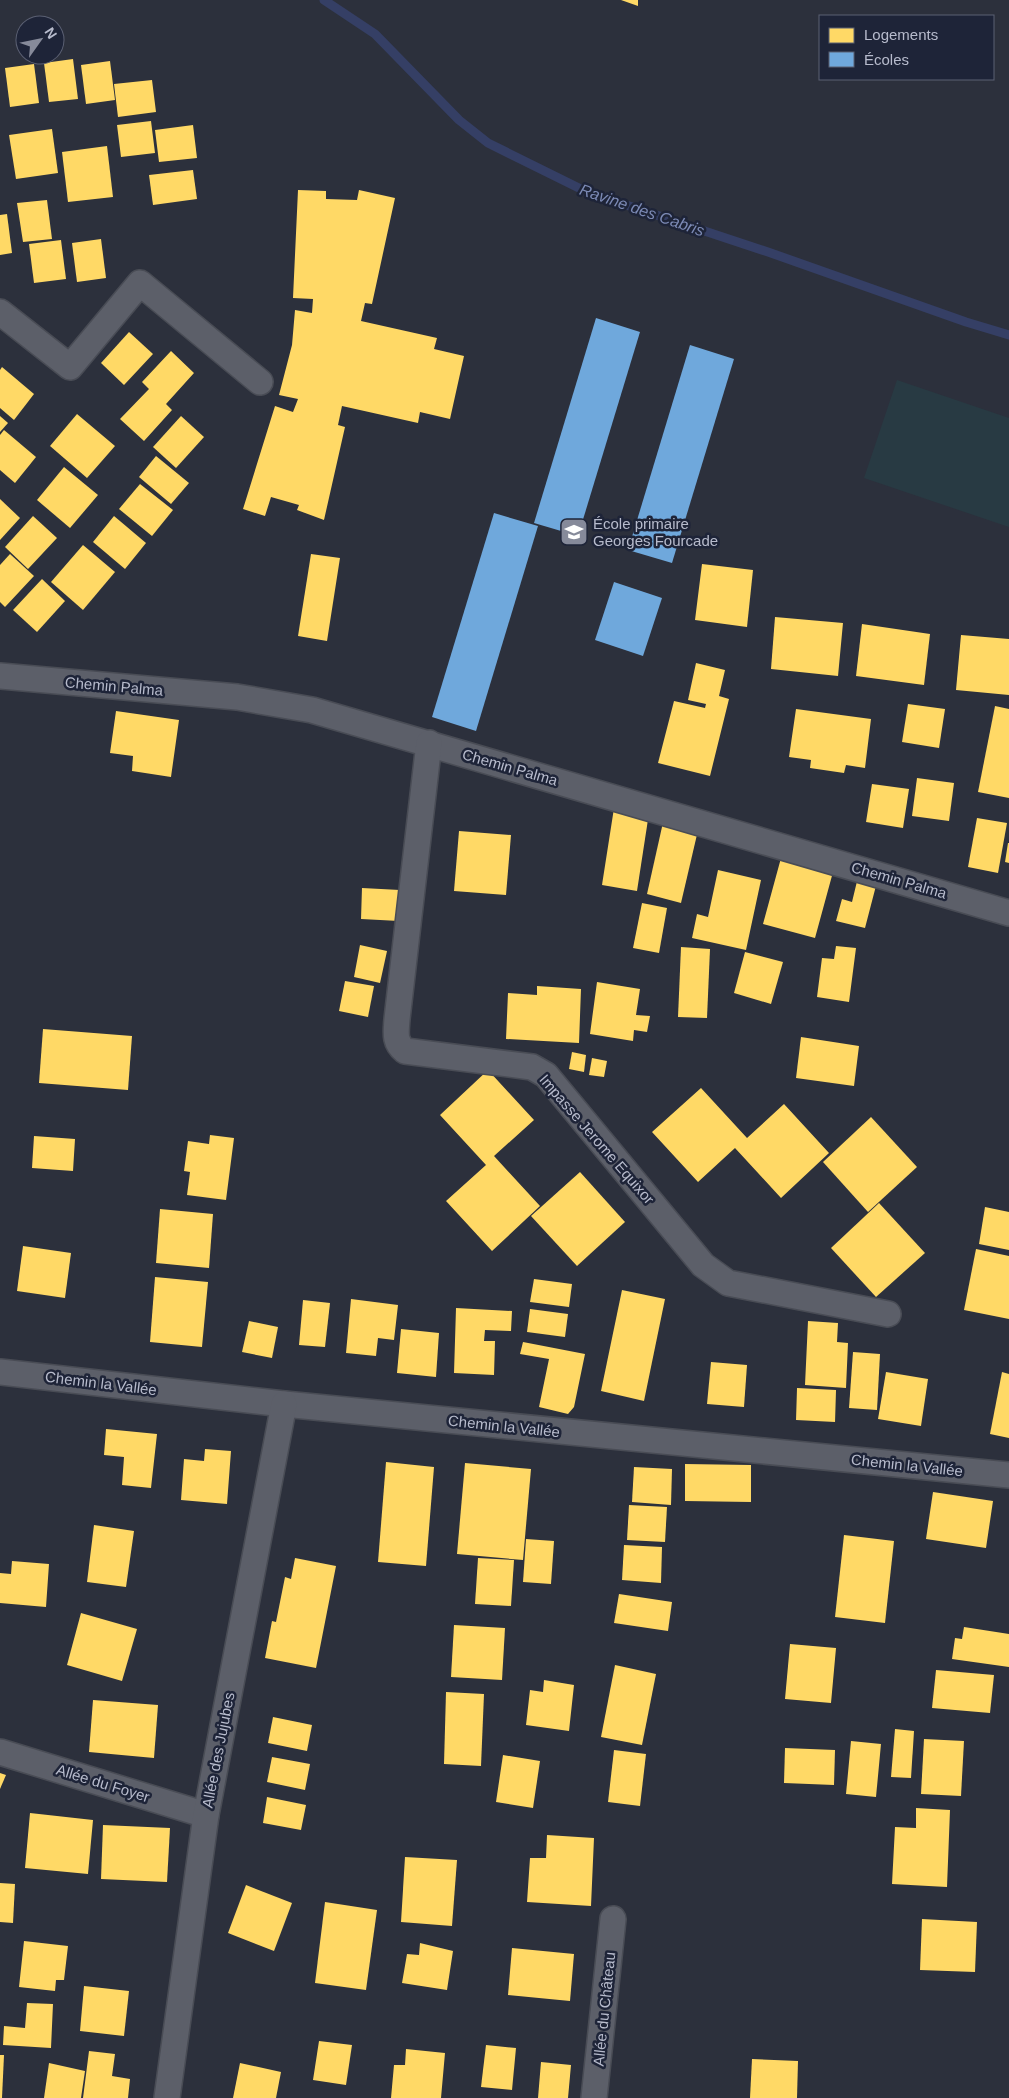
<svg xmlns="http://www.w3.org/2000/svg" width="1009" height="2098" font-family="Helvetica,sans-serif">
<rect width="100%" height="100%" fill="#2c303c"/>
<path fill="#283a43" d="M 897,380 L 1009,418 L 1009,527 L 864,478 Z"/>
<g fill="#ffd966">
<path d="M 621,0 L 638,0 L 638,6 Z"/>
<path d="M 73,59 L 78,99 L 49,102 L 44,63 Z"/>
<path d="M 110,61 L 115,100 L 86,104 L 81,65 Z"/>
<path d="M 34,64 L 39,103 L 10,107 L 5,68 Z"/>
<path d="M 152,80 L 156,112 L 118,117 L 114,84 Z"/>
<path d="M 151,121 L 155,153 L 121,157 L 117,125 Z"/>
<path d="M 193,125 L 197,158 L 159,162 L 155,130 Z"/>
<path d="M 52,129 L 58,173 L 16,179 L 9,135 Z"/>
<path d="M 107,146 L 113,197 L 68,202 L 62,152 Z"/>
<path d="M 193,170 L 197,199 L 153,205 L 149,175 Z"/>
<path d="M 298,190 L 326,191 L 326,199 L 357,200 L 359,190 L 395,198 L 372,304 L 365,303 L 361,321 L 437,338 L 434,349 L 464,356 L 450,419 L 420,412 L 418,423 L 342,406 L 338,425 L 345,427 L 324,520 L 297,510 L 299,505 L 271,497 L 265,516 L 243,509 L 275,406 L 293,412 L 298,399 L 279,395 L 292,345 L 295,310 L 312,313 L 313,299 L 293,298 Z"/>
<path d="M 47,200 L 52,239 L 23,242 L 17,203 Z"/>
<path d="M 7,214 L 12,253 L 0,255 L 0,215 Z"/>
<path d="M 101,239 L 106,278 L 77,282 L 72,243 Z"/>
<path d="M 61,240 L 66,279 L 34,283 L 29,244 Z"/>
<path d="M 129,332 L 153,354 L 124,385 L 101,363 Z"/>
<path d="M 171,351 L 194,373 L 166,404 L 172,410 L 144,441 L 120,419 L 149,389 L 142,382 Z"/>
<path d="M 2,367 L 34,394 L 14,420 L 0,408 L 0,370 Z"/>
<path d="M 77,414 L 115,446 L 87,478 L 50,446 Z"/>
<path d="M 0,416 L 8,423 L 0,432 Z"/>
<path d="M 181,416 L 204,437 L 176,468 L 153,447 Z"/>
<path d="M 4,430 L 36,457 L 15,483 L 0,470 L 0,435 Z"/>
<path d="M 156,456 L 189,483 L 171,504 L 139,477 Z"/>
<path d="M 64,467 L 98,495 L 70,528 L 37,500 Z"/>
<path d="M 140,484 L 173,510 L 152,536 L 119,509 Z"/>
<path d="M 0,499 L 20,518 L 0,540 Z"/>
<path d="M 33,516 L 57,538 L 28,569 L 5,547 Z"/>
<path d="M 114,516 L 146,543 L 125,569 L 93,542 Z"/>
<path d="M 83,545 L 115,572 L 83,610 L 51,582 Z"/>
<path d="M 10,554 L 34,576 L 5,607 L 0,602 L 0,565 Z"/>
<path d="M 311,554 L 340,558 L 327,641 L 298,636 Z"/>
<path d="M 702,564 L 753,570 L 747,627 L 695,620 Z"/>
<path d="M 42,579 L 65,601 L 37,632 L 13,610 Z"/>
<path d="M 775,617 L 843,623 L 838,676 L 771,669 Z"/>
<path d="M 862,624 L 930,634 L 924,685 L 856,676 Z"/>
<path d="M 961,635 L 1009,639 L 1009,695 L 956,690 Z"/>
<path d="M 696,663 L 725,670 L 719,696 L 729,699 L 710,776 L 658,763 L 674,701 L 705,708 L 706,704 L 688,700 Z"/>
<path d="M 908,704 L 945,709 L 939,748 L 902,742 Z"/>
<path d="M 995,706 L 1009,709 L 1009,798 L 978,792 Z"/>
<path d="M 796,709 L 871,719 L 865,768 L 846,765 L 844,773 L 810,768 L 811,760 L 789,757 Z"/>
<path d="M 116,711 L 179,720 L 171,777 L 132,771 L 133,756 L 110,753 Z"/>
<path d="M 917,778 L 954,783 L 949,821 L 912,816 Z"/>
<path d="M 872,784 L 909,789 L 903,828 L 866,822 Z"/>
<path d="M 614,808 L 649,813 L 637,891 L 602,885 Z"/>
<path d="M 664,818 L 699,826 L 681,903 L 647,894 Z"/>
<path d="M 977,818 L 1007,823 L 998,873 L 968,867 Z"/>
<path d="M 459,831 L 511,835 L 506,895 L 454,891 Z"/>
<path d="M 1008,843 L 1009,843 L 1009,863 L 1005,862 Z"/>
<path d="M 781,858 L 833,872 L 815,938 L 763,924 Z"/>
<path d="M 718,870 L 761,880 L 746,950 L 692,938 L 697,914 L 708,917 Z"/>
<path d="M 859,873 L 878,878 L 865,928 L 836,921 L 842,899 L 852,902 Z"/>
<path d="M 362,888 L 400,890 L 399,921 L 361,919 Z"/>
<path d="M 642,903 L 667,908 L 659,953 L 633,948 Z"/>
<path d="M 360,945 L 387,951 L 380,983 L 354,977 Z"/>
<path d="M 836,946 L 856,948 L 849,1002 L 817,997 L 822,958 L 834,959 Z"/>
<path d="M 681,947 L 710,949 L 707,1018 L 678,1017 Z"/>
<path d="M 745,952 L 783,962 L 771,1004 L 734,993 Z"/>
<path d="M 345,981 L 374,986 L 368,1017 L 339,1011 Z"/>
<path d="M 597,982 L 640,989 L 636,1015 L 650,1016 L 647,1032 L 634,1030 L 633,1041 L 590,1034 Z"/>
<path d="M 537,986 L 581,989 L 579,1043 L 506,1039 L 508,993 L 537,995 Z"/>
<path d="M 43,1029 L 132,1036 L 128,1090 L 39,1083 Z"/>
<path d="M 801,1037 L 859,1046 L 854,1086 L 796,1078 Z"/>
<path d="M 572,1052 L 586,1055 L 584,1072 L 569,1069 Z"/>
<path d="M 592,1058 L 607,1061 L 604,1077 L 589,1075 Z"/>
<path d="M 488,1070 L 534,1120 L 494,1156 L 540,1206 L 492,1251 L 446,1201 L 486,1165 L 440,1115 Z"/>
<path d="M 701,1088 L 747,1138 L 784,1104 L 829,1153 L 781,1198 L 735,1148 L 698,1182 L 652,1132 Z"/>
<path d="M 871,1117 L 917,1167 L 868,1212 L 823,1162 Z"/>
<path d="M 210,1135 L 234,1138 L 226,1200 L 187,1195 L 190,1172 L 184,1171 L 188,1141 L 209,1144 Z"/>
<path d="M 34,1136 L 75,1139 L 73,1171 L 32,1168 Z"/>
<path d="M 580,1172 L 625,1222 L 577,1266 L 531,1216 Z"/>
<path d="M 879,1203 L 925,1253 L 876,1297 L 831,1248 Z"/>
<path d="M 985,1207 L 1009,1212 L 1009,1250 L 979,1244 Z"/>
<path d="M 160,1209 L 213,1214 L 209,1268 L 156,1263 Z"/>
<path d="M 23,1246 L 71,1253 L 65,1298 L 17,1291 Z"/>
<path d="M 976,1249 L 1009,1256 L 1009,1319 L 964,1310 Z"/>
<path d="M 155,1277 L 208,1282 L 202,1347 L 150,1342 Z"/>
<path d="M 534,1279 L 572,1284 L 569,1307 L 530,1302 Z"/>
<path d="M 622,1290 L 665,1299 L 644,1401 L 601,1391 Z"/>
<path d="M 351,1299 L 398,1305 L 394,1340 L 378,1338 L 376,1356 L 346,1353 Z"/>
<path d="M 303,1300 L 330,1303 L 325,1347 L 299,1345 Z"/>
<path d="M 456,1308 L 512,1311 L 511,1331 L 485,1330 L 484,1341 L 495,1341 L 494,1375 L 454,1373 Z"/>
<path d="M 530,1309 L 568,1314 L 565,1337 L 527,1332 Z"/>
<path d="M 249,1321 L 278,1327 L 272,1358 L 242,1352 Z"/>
<path d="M 808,1321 L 838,1323 L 837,1342 L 848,1343 L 846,1388 L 805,1385 Z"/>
<path d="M 401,1329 L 439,1333 L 436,1377 L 397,1373 Z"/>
<path d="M 523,1342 L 585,1354 L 574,1407 L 568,1414 L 539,1407 L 549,1359 L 520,1354 Z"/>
<path d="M 853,1352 L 880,1354 L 877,1410 L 849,1408 Z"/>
<path d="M 711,1362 L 747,1365 L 744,1407 L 707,1404 Z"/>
<path d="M 886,1372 L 928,1379 L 921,1426 L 878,1419 Z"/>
<path d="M 1002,1372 L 1009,1374 L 1009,1438 L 990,1434 Z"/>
<path d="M 797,1388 L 836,1390 L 835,1422 L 796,1420 Z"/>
<path d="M 106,1429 L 157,1434 L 151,1488 L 122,1485 L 124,1457 L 104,1455 Z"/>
<path d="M 205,1449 L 231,1451 L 227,1504 L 181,1500 L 184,1459 L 204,1461 Z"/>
<path d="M 386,1462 L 434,1467 L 426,1566 L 378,1562 Z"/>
<path d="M 465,1463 L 531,1469 L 523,1560 L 457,1554 Z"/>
<path d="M 685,1464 L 751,1465 L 751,1502 L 685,1501 Z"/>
<path d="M 634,1467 L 672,1469 L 671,1505 L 632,1502 Z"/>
<path d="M 933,1492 L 993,1501 L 986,1548 L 926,1539 Z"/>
<path d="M 629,1505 L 667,1507 L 665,1542 L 627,1540 Z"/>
<path d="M 94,1525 L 134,1531 L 126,1587 L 87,1582 Z"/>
<path d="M 844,1535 L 894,1541 L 885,1623 L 835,1617 Z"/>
<path d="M 526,1539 L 554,1541 L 551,1584 L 523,1582 Z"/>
<path d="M 624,1545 L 662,1547 L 661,1583 L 622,1580 Z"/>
<path d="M 295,1558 L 336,1566 L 316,1668 L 265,1658 L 272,1621 L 276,1622 L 285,1577 L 291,1579 Z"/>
<path d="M 478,1558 L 514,1560 L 511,1606 L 475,1604 Z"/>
<path d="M 12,1561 L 49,1564 L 46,1607 L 0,1603 L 0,1573 L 11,1574 Z"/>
<path d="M 619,1594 L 672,1602 L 668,1631 L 614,1623 Z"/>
<path d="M 81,1613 L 137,1629 L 122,1681 L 67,1665 Z"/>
<path d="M 454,1625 L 505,1628 L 502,1680 L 451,1677 Z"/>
<path d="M 964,1627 L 1009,1634 L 1009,1667 L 952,1659 L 955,1638 L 962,1639 Z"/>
<path d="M 790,1644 L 836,1648 L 831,1703 L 785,1699 Z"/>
<path d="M 615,1665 L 656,1674 L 642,1745 L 601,1737 Z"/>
<path d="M 936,1670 L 994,1675 L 990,1713 L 932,1708 Z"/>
<path d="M 544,1680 L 574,1685 L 569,1731 L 526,1725 L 530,1690 L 543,1692 Z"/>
<path d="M 446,1692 L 484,1694 L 481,1766 L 444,1764 Z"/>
<path d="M 93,1700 L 158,1705 L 154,1758 L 89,1752 Z"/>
<path d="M 273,1717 L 312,1725 L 307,1751 L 268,1743 Z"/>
<path d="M 895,1729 L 914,1731 L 911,1778 L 891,1777 Z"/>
<path d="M 924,1739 L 964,1741 L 961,1796 L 921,1794 Z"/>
<path d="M 851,1741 L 881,1744 L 876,1797 L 846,1794 Z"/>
<path d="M 785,1748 L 835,1750 L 834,1785 L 784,1783 Z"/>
<path d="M 614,1750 L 646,1754 L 640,1806 L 608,1802 Z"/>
<path d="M 503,1755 L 540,1761 L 533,1808 L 496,1802 Z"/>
<path d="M 272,1757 L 310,1764 L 305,1790 L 267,1782 Z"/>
<path d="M 0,1773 L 6,1775 L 0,1789 Z"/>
<path d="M 267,1797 L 306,1805 L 301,1830 L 263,1823 Z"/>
<path d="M 916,1808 L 950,1810 L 947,1887 L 892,1884 L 895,1827 L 916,1828 Z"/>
<path d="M 30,1813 L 93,1820 L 88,1874 L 25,1868 Z"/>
<path d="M 103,1825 L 170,1828 L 167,1882 L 101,1879 Z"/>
<path d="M 547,1835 L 594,1838 L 591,1906 L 527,1902 L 530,1858 L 546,1858 Z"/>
<path d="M 405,1857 L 457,1860 L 452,1926 L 401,1922 Z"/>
<path d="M 0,1883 L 15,1884 L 13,1923 L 0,1922 Z"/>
<path d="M 246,1885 L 292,1903 L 274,1951 L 228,1933 Z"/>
<path d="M 325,1902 L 377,1910 L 366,1990 L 315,1983 Z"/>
<path d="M 922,1919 L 977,1922 L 975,1972 L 920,1970 Z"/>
<path d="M 24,1941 L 68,1946 L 64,1980 L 56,1980 L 55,1991 L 19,1987 Z"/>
<path d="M 420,1943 L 453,1951 L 447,1990 L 402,1983 L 407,1954 L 419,1955 Z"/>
<path d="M 512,1948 L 574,1954 L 570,2001 L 508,1995 Z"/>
<path d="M 84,1986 L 129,1991 L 124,2036 L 80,2031 Z"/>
<path d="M 27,2003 L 53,2004 L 51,2048 L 3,2045 L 4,2026 L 25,2028 Z"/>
<path d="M 319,2041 L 352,2045 L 346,2085 L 313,2080 Z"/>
<path d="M 486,2045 L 516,2048 L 512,2090 L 481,2087 Z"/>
<path d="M 406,2049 L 445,2053 L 441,2098 L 391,2098 L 394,2065 L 405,2065 Z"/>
<path d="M 89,2051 L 115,2054 L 112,2076 L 130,2079 L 128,2098 L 83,2098 Z"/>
<path d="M 0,2055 L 4,2055 L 2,2098 L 0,2098 Z"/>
<path d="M 752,2059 L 798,2061 L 797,2098 L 750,2098 Z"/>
<path d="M 541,2062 L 571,2065 L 568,2098 L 538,2098 Z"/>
<path d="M 49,2063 L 85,2071 L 81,2098 L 44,2098 Z"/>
<path d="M 240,2063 L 281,2072 L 276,2098 L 233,2098 Z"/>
</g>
<g fill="#6fa8dc">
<path d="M 596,318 L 640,332 L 578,536 L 534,523 Z"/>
<path d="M 690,345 L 734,359 L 672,563 L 628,550 Z"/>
<path d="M 494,513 L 538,526 L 476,731 L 432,717 Z"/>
<path d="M 614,582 L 662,598 L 643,656 L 595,640 Z"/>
</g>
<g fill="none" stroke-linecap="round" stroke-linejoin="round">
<path stroke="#353f65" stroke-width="9" d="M 324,0 L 375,34 L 459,120 L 488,143 L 587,192 L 768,252 L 966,322 L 1009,335"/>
<defs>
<g id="street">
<path d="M 0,312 L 70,367 L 140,283 L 260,382"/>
<path d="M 0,676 L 237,697 L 312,710 L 1009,913"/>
<path d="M 429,743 L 397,1019 C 396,1033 394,1042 405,1051 L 532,1067 L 546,1075 L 703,1265 L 728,1283 L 888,1314"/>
<path d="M 0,1372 L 284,1404 L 1009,1475"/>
<path d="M 0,1752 L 206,1815"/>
<path d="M 167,2098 L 206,1815 L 284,1404"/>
<path d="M 594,2098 L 613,1919"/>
</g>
</defs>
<use href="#street" stroke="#494c55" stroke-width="28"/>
<use href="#street" stroke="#5c5f69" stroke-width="25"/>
</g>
<defs>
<symbol id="school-square" viewBox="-11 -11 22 22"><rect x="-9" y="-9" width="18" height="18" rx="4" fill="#868a9a" stroke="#1e2438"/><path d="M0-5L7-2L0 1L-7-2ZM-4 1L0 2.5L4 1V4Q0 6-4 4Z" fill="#fff"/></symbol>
</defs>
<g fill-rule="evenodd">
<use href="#school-square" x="558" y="516" width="32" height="32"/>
</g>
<g text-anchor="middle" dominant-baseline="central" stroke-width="5" stroke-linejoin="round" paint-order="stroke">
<g font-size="15" fill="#b7bbcc" stroke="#1e2438" text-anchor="start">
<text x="593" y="523">École primaire<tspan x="593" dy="17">Georges Fourcade</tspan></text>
</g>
<g font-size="15" fill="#b7bbcc" stroke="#1e2438">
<text transform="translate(114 686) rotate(5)">Chemin Palma</text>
<text transform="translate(510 767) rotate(16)">Chemin Palma</text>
<text transform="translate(899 880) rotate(16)">Chemin Palma</text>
<text transform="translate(597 1139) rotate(49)">Impasse Jerome Equixor</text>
<text transform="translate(101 1383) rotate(7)">Chemin la Vallée</text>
<text transform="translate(504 1426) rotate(6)">Chemin la Vallée</text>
<text transform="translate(907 1465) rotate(6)">Chemin la Vallée</text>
<text transform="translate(218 1750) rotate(-79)">Allée des Jujubes</text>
<text transform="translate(103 1783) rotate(17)">Allée du Foyer</text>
<text transform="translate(604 2009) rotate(-84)">Allée du Château</text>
</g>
<g font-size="16" font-style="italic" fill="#7c8ab5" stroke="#1e2438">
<text transform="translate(642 210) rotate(19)">Ravine des Cabris</text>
</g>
</g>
<rect x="819" y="15" width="175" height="65" fill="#1e2438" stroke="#5b6073"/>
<rect x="829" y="28" width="25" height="15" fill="#ffd966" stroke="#5b6073"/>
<text x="864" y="40" font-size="15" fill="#b7bbcc">Logements</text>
<rect x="829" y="52" width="25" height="15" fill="#6fa8dc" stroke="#5b6073"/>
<text x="864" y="65" font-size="15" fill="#b7bbcc">Écoles</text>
<g transform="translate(40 40) rotate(57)"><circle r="24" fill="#1e2438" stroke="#5b6073"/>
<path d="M0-4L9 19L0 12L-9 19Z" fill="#868a9a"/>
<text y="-8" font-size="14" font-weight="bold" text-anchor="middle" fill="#b7bbcc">N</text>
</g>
</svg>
